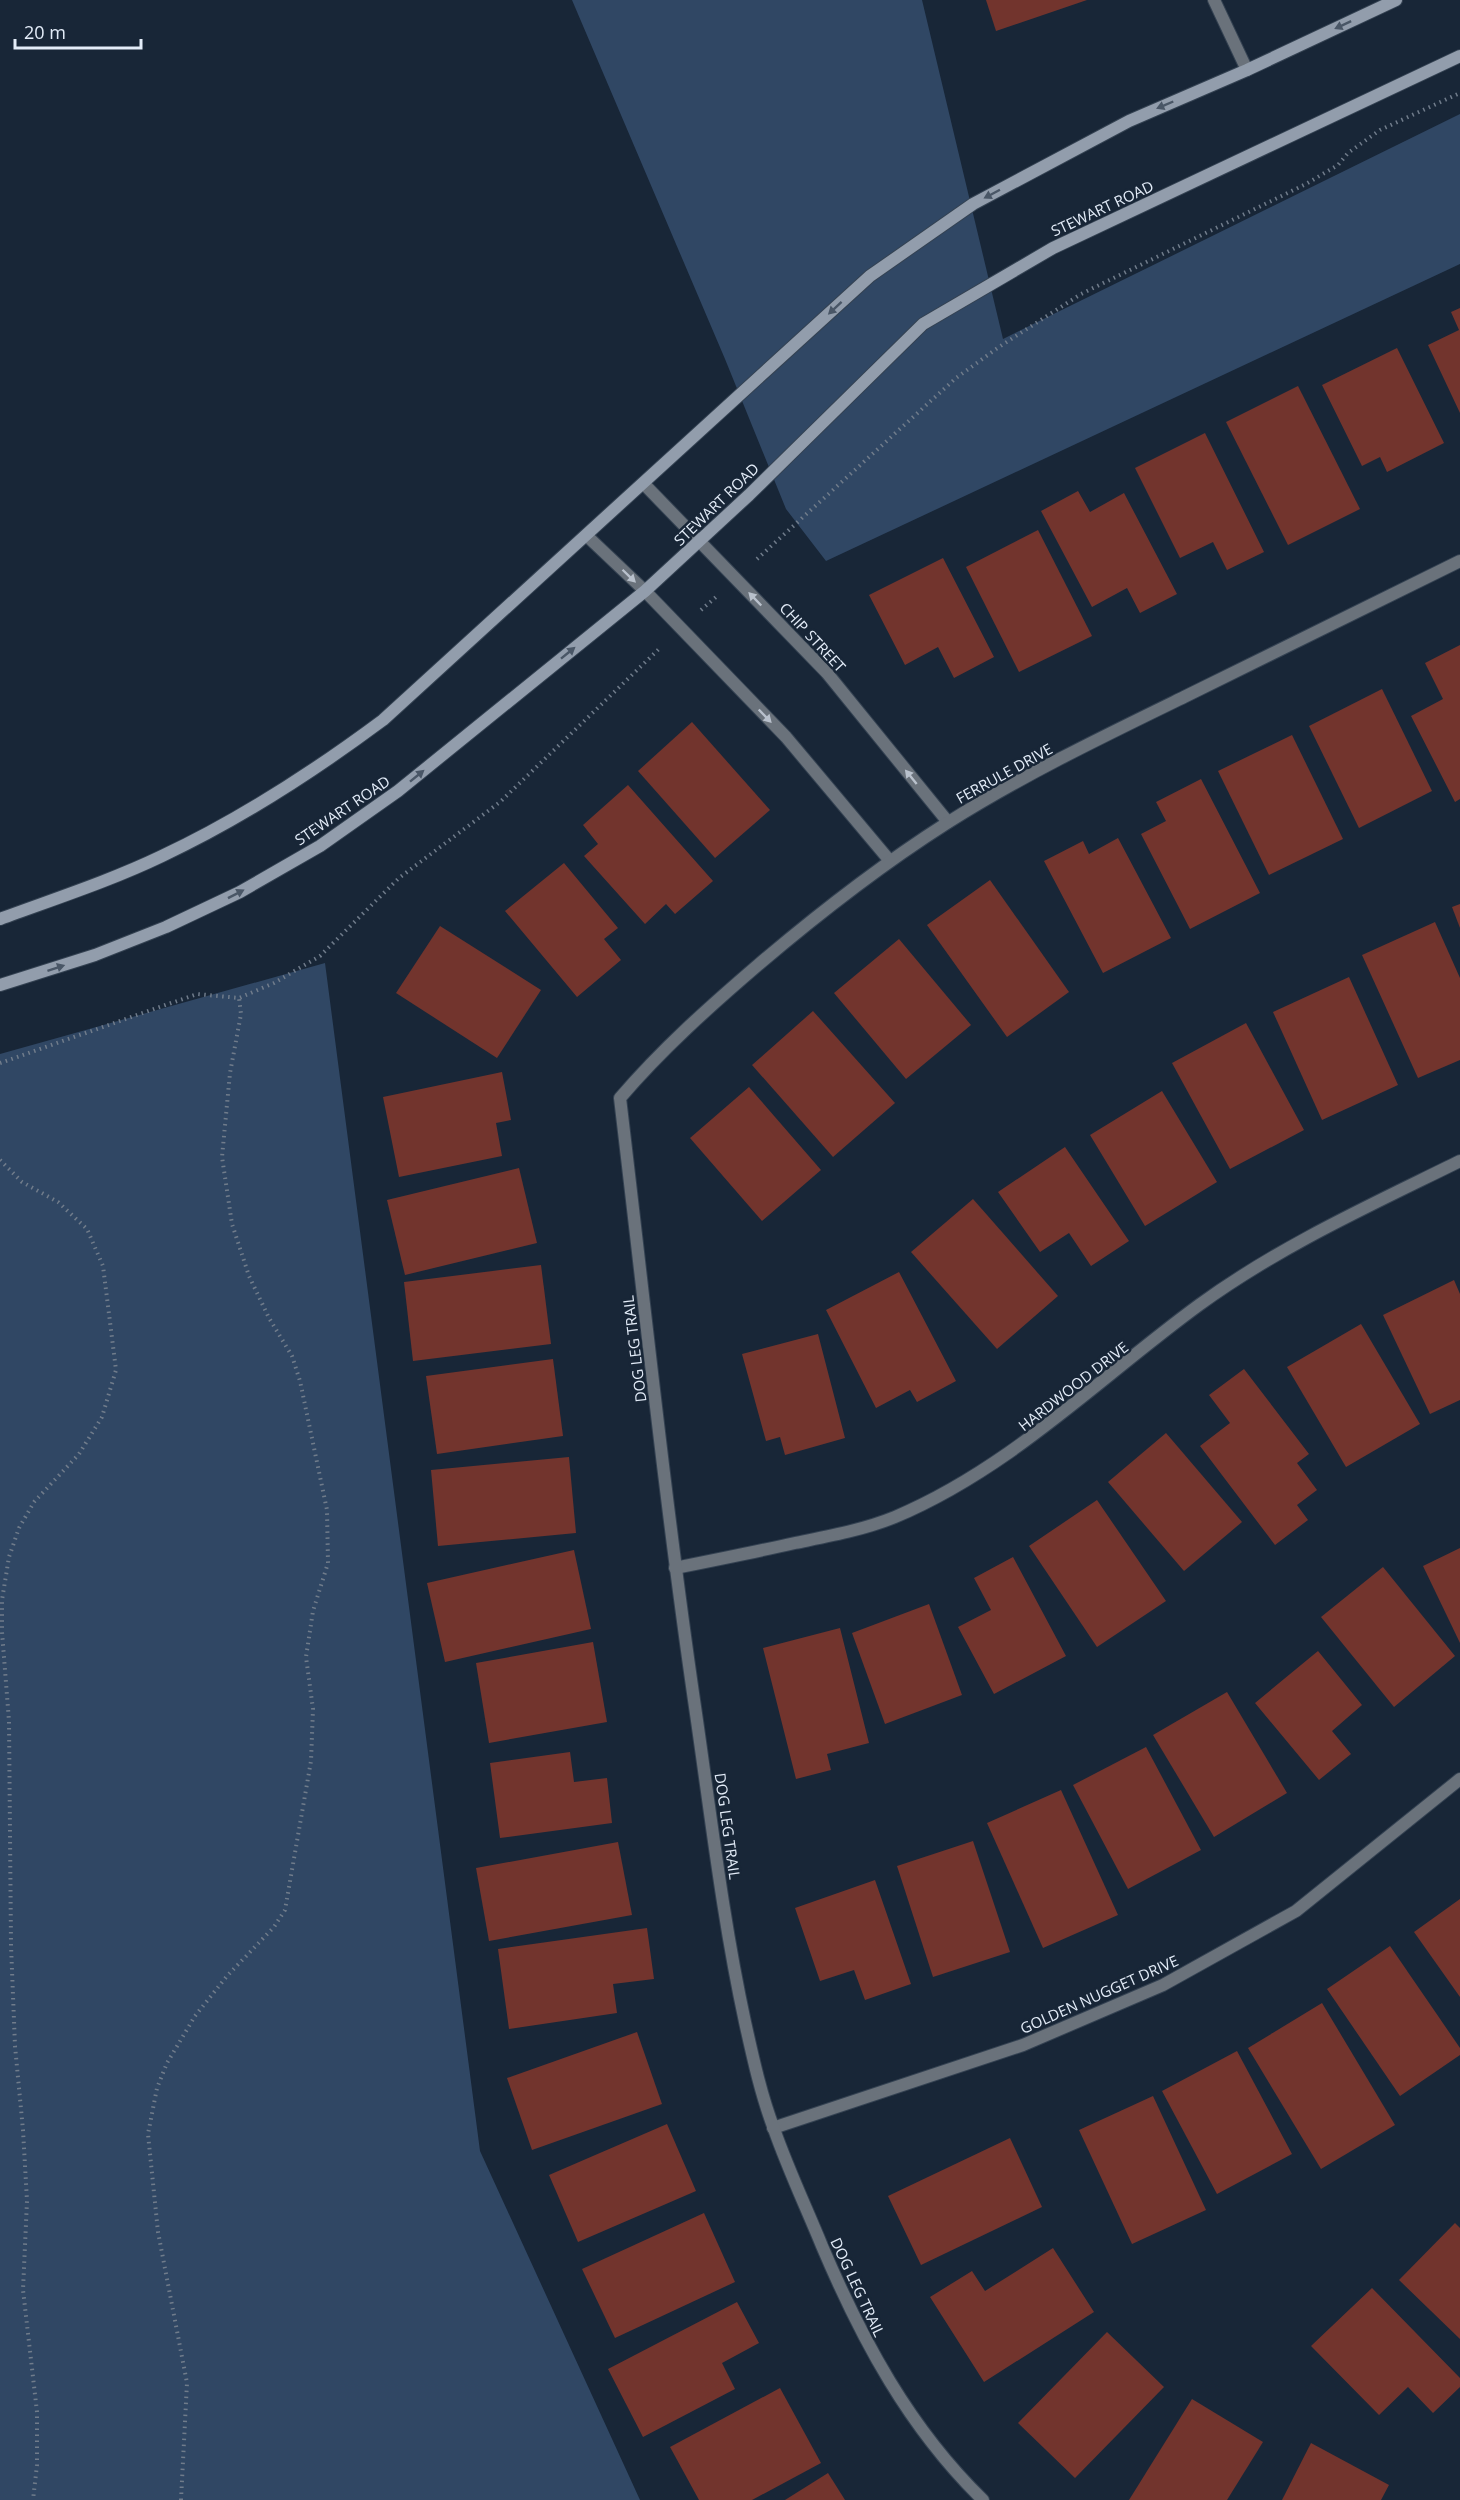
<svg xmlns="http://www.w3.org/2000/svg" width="1460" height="2500" font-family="'Open Sans',sans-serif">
<rect width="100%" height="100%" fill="#182637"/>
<g fill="#304764">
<path d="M 572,0 L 922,0 L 1003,339 L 1460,114 L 1460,264 L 826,561 L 786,509 L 725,359 Z"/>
<path d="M 325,963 L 480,2151 L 640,2500 L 0,2500 L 0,1054 Z"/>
</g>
<g fill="#72342d">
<path d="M 986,0 L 1087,0 L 996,31 Z"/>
<path d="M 1460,308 L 1460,413 L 1428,345 L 1459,330 L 1451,312 Z"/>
<path d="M 1397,348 L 1444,443 L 1387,472 L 1380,457 L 1362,466 L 1322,385 Z"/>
<path d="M 1298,386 L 1360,509 L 1288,545 L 1226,422 Z"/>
<path d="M 1205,433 L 1264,552 L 1227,570 L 1213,542 L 1180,558 L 1135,468 Z"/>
<path d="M 1078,491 L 1090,512 L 1124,493 L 1177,594 L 1140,613 L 1127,588 L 1092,607 L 1041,511 Z"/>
<path d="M 1038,530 L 1092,636 L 1019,672 L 966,567 Z"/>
<path d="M 943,558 L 994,657 L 954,678 L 938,647 L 905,665 L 869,595 Z"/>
<path d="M 1460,645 L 1460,799 L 1455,802 L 1411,716 L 1443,699 L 1425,663 Z"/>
<path d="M 1382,689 L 1432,791 L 1359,828 L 1309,726 Z"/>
<path d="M 692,722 L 770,810 L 715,858 L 638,771 Z"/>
<path d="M 1292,735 L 1343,839 L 1269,875 L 1218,771 Z"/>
<path d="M 1201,779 L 1260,893 L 1190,929 L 1141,834 L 1166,821 L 1156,802 Z"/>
<path d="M 628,785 L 713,881 L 675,914 L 666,904 L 645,924 L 584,856 L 598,844 L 583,825 Z"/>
<path d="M 1118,838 L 1171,938 L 1103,973 L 1044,861 L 1083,841 L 1089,854 Z"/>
<path d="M 564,863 L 618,928 L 604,939 L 621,960 L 577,997 L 505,911 Z"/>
<path d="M 990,880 L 1069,992 L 1007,1037 L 927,925 Z"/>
<path d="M 1460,904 L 1460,928 L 1452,907 Z"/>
<path d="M 1435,922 L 1460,978 L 1460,1060 L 1418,1078 L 1362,955 Z"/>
<path d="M 440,926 L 541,990 L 497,1058 L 396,993 Z"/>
<path d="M 899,939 L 971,1025 L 906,1079 L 834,993 Z"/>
<path d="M 1349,977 L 1398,1085 L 1322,1120 L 1273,1012 Z"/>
<path d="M 813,1011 L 895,1103 L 833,1157 L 752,1065 Z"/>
<path d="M 1246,1023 L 1304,1130 L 1230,1169 L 1172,1063 Z"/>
<path d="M 502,1072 L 511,1120 L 496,1123 L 502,1156 L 399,1177 L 383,1097 Z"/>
<path d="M 749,1087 L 821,1170 L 762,1221 L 690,1138 Z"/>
<path d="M 1162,1091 L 1217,1182 L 1145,1226 L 1090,1135 Z"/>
<path d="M 1065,1147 L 1129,1241 L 1091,1266 L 1069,1233 L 1040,1252 L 998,1192 Z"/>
<path d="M 519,1168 L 537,1243 L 405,1275 L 387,1200 Z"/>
<path d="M 973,1199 L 1058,1296 L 997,1349 L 911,1252 Z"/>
<path d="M 541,1265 L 551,1344 L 413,1361 L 404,1282 Z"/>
<path d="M 899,1272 L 956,1381 L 917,1402 L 910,1390 L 876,1408 L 826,1310 Z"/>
<path d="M 1454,1280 L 1460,1294 L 1460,1400 L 1430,1414 L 1383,1315 Z"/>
<path d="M 1361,1324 L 1420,1424 L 1346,1467 L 1287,1367 Z"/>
<path d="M 818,1334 L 845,1438 L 785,1455 L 780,1437 L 766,1441 L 742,1354 Z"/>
<path d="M 553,1359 L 563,1436 L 437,1454 L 426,1376 Z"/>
<path d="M 1244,1369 L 1309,1454 L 1297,1463 L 1317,1490 L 1297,1505 L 1308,1520 L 1275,1545 L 1200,1446 L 1230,1423 L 1209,1395 Z"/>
<path d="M 1166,1433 L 1242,1522 L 1184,1571 L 1108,1482 Z"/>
<path d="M 569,1457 L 576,1533 L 438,1546 L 431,1470 Z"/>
<path d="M 1097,1500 L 1166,1601 L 1097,1647 L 1029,1546 Z"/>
<path d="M 1460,1548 L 1460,1643 L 1423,1566 Z"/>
<path d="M 574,1550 L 591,1629 L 445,1662 L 427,1583 Z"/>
<path d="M 1013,1557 L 1066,1656 L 994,1694 L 958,1627 L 991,1610 L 974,1578 Z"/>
<path d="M 1383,1567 L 1455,1656 L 1394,1707 L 1321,1617 Z"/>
<path d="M 929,1604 L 962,1695 L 885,1724 L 852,1633 Z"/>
<path d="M 840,1628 L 869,1743 L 827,1754 L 831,1770 L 796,1779 L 763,1648 Z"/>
<path d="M 593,1642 L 607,1722 L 489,1743 L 476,1663 Z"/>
<path d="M 1318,1651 L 1362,1705 L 1332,1731 L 1351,1754 L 1319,1780 L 1255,1703 Z"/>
<path d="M 1227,1692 L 1287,1793 L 1214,1837 L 1153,1735 Z"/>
<path d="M 1146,1747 L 1201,1850 L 1128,1889 L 1073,1785 Z"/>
<path d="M 570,1752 L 574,1782 L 607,1778 L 612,1823 L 500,1838 L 490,1763 Z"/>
<path d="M 1061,1790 L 1118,1915 L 1043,1948 L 987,1823 Z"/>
<path d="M 973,1841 L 1010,1952 L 933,1977 L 897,1866 Z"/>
<path d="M 618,1842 L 632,1915 L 489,1941 L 476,1868 Z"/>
<path d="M 875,1880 L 911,1984 L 865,2000 L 854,1970 L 820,1981 L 795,1908 Z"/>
<path d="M 1460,1899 L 1460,1997 L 1414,1932 Z"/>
<path d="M 647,1928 L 654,1979 L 613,1984 L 617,2013 L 509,2029 L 498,1949 Z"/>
<path d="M 1390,1946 L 1460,2048 L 1460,2055 L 1400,2096 L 1327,1989 Z"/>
<path d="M 1322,2003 L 1395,2125 L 1321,2169 L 1248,2048 Z"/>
<path d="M 637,2032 L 662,2104 L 532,2150 L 507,2078 Z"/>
<path d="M 1237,2051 L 1292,2154 L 1217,2194 L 1162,2091 Z"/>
<path d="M 1153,2096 L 1206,2210 L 1132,2244 L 1079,2130 Z"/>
<path d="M 667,2124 L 696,2191 L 578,2242 L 549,2175 Z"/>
<path d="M 1010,2138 L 1042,2207 L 921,2265 L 888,2196 Z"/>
<path d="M 704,2213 L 735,2282 L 615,2338 L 582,2269 Z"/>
<path d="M 1455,2223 L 1460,2228 L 1460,2339 L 1399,2280 Z"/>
<path d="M 1053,2248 L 1094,2312 L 984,2382 L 930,2297 L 972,2271 L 985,2291 Z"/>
<path d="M 1372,2288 L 1460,2378 L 1460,2387 L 1433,2413 L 1408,2387 L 1379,2415 L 1311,2346 Z"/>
<path d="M 737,2302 L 759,2343 L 722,2363 L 735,2389 L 643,2437 L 608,2369 Z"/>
<path d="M 1107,2332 L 1164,2387 L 1075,2478 L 1018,2423 Z"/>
<path d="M 780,2388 L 821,2463 L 752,2500 L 699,2500 L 670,2447 Z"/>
<path d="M 1192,2399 L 1263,2442 L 1227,2500 L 1129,2500 Z"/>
<path d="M 1311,2443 L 1389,2485 L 1381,2500 L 1282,2500 Z"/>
<path d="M 828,2473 L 845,2500 L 785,2500 Z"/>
</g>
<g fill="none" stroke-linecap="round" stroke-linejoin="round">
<defs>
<g id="street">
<path d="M 1214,0 L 1247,70"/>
<path d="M 644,484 L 827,673 L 948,822"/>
<path d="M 587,536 L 645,591 L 786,737 L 890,861"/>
<path d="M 675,1568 C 715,1560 755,1552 795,1543 C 829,1536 863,1530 895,1517 C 1011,1468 1099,1378 1199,1305 C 1280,1246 1371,1205 1460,1161"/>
<path d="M 773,2128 L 1023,2045 L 1163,1985 L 1296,1911 L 1460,1779"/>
<path d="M 983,2500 C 909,2428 862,2340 822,2246 C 806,2207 788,2169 774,2129 C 761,2095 753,2058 745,2022 C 722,1916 710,1808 694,1700 C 665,1500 644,1299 620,1098 C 662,1049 709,1007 758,965 C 818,914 881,865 947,823 C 1023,775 1104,736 1184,697 C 1276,652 1368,607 1460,561"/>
</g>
<g id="secondary">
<path d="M 0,919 C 54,899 110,881 162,856 C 241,819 313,772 383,720 L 870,276 L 973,204 L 1129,121 L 1247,70 L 1396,0"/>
<path d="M 0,985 L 95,955 L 166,927 L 240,892 L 320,846 L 398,791 L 645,591 L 749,495 L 923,324 L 1053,248 L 1460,56"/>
</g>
</defs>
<use href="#street" stroke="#344252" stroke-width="14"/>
<use href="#secondary" stroke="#344252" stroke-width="14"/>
<g stroke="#707c8b" stroke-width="4" stroke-dasharray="1.5 4.5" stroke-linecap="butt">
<path d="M 757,559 L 956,378 L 999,347 L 1081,294 L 1306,184 L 1338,165 L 1348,153 L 1380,130 L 1460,93"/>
<path d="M 701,610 L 716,597"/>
<path d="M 0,1063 L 197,994 L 239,998 L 274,983 L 320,956 L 399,878 L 500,802 L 661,647"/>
<path d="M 0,1160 L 22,1182 L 58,1202 L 87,1229 L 103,1266 L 116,1370 L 102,1417 L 79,1454 L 34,1502 L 19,1528 L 9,1557 L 2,1600 L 2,1632 L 9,1721 L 11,1945 L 15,2046 L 23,2130 L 27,2201 L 23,2290 L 37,2412 L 37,2465 L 33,2500"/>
<path d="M 181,2500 L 187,2383 L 158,2232 L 148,2134 L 157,2088 L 167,2063 L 195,2016 L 227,1976 L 274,1927 L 285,1910 L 311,1761 L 313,1709 L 306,1657 L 313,1611 L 328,1563 L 327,1510 L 300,1381 L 292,1356 L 269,1318 L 249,1276 L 232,1224 L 222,1157 L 230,1073 L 241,1014 L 239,998"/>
</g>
<use href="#street" stroke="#6a727b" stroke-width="12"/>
<use href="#secondary" stroke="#929dac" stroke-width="12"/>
</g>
<defs><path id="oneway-solid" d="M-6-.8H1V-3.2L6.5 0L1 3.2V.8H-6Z" transform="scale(1.5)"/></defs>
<g fill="#495666">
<use href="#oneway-solid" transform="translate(1343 25) rotate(155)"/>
<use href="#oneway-solid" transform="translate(1165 105) rotate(157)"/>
<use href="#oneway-solid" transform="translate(992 194) rotate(152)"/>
<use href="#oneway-solid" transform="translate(835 308) rotate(137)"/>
<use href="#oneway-solid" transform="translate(568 653) rotate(-39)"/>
<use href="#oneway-solid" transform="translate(417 776) rotate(-39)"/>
<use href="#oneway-solid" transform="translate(236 894) rotate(-27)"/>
<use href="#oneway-solid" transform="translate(56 968) rotate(-18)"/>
</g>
<g fill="#b9c1cc">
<use href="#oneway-solid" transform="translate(629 576) rotate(44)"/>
<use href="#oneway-solid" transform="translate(755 599) rotate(-134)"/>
<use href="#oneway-solid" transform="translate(765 716) rotate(46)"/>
<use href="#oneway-solid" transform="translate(911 777) rotate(-129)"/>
</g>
<g text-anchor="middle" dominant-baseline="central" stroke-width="5" stroke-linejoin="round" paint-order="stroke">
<g font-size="15" fill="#e3ecf8" stroke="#182637">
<text transform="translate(1102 208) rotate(-25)">STEWART ROAD</text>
<text transform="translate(716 504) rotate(-44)">STEWART ROAD</text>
<text transform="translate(813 637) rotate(47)">CHIP STREET</text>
<text transform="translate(1004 773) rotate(-29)">FERRULE DRIVE</text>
<text transform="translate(342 810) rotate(-34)">STEWART ROAD</text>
<text transform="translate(634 1349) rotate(-97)">DOG LEG TRAIL</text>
<text transform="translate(1073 1386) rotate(-38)">HARDWOOD DRIVE</text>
<text transform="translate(728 1826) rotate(82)">DOG LEG TRAIL</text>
<text transform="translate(1099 1994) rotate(-24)">GOLDEN NUGGET DRIVE</text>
<text transform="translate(858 2287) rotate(65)">DOG LEG TRAIL</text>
</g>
</g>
<path d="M15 39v9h126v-9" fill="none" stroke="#e3ecf8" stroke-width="3"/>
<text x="24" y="39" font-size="18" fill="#e3ecf8" stroke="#182637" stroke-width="4.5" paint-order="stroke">20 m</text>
</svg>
